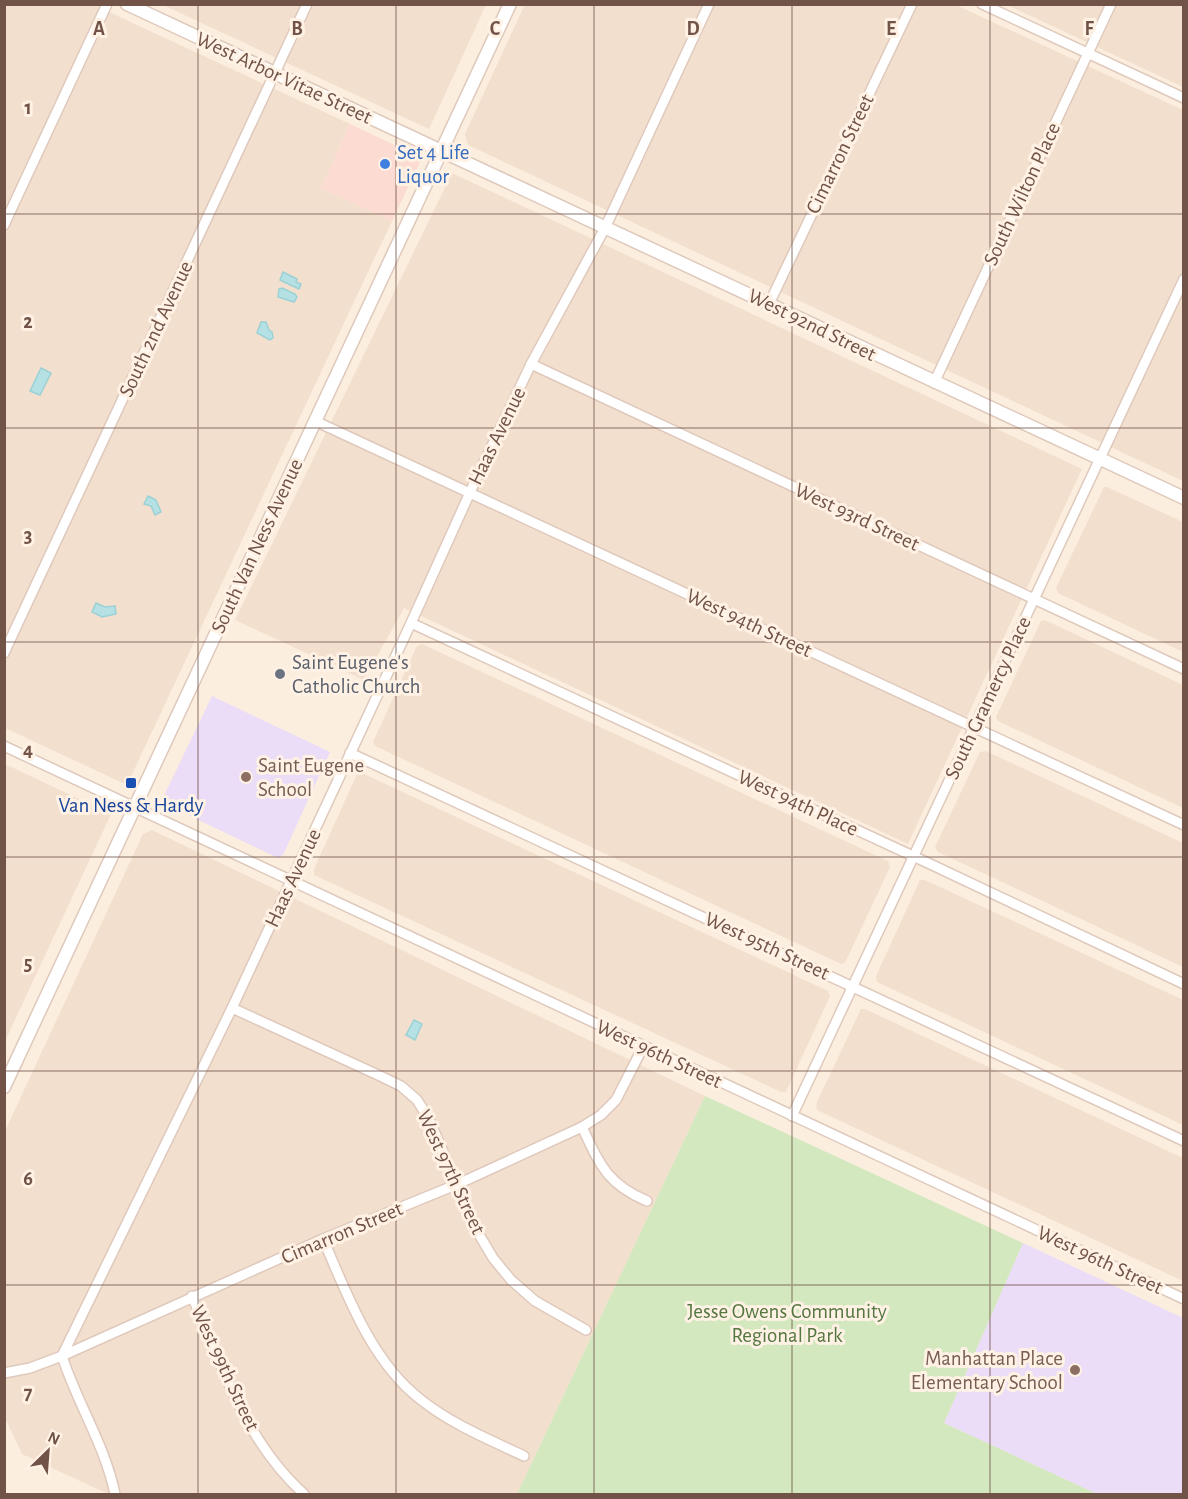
<svg xmlns="http://www.w3.org/2000/svg" width="1188" height="1499" font-family="'Alegreya Sans',sans-serif">
<rect width="100%" height="100%" fill="#fbeedf"/>
<g fill="#f3dfce">
<path d="M 525,4 L 956,5 L 1183,110 L 1183,481 L 468,145 L 465,134 Z"/>
<path d="M 5,5 L 94,5 L 350,124 L 321,188 L 392,221 L 127,785 L 5,728 Z"/>
<path d="M 163,5 L 486,5 L 429,129 Z"/>
<path d="M 1007,5 L 1183,5 L 1183,87 Z"/>
<path d="M 452,173 L 1082,469 L 908,844 L 404,608 L 364,680 L 235,620 Z"/>
<path d="M 1104,487 L 1107,487 L 1183,522 L 1183,652 L 1058,593 L 1056,588 Z"/>
<path d="M 1045,620 L 1183,685 L 1183,808 L 998,721 L 996,717 L 1041,621 Z"/>
<path d="M 422,644 L 888,861 L 890,867 L 845,963 L 841,964 L 375,746 L 373,742 L 417,646 Z"/>
<path d="M 986,751 L 1183,843 L 1183,967 L 938,852 L 935,847 L 980,752 Z"/>
<path d="M 5,764 L 111,814 L 5,1041 Z"/>
<path d="M 362,773 L 828,991 L 830,996 L 786,1092 L 781,1092 L 314,875 L 314,869 L 357,774 Z"/>
<path d="M 152,830 L 705,1096 L 517,1494 L 108,1494 L 22,1454 L 5,1418 L 5,1131 L 143,834 Z"/>
<path d="M 920,880 L 925,880 L 1183,1000 L 1183,1125 L 877,982 L 876,976 Z"/>
<path d="M 861,1009 L 865,1009 L 1183,1158 L 1183,1281 L 817,1110 L 816,1104 Z"/>
</g>
<path fill="#fcdbd3" d="M 350,124 L 422,158 L 392,221 L 321,188 Z"/>
<g fill="#ebdcf7">
<path d="M 212,696 L 330,752 L 283,855 L 278,858 L 161,802 Z"/>
<path d="M 1023,1243 L 1183,1318 L 1183,1494 L 1097,1494 L 944,1423 Z"/>
</g>
<path fill="#d3e8bf" d="M 705,1096 L 1023,1243 L 944,1423 L 1097,1494 L 517,1494 Z"/>
<g fill="#b5e1e4" stroke="#9bd1d5" stroke-width="1.5">
<path d="M 283,272 L 297,279 L 296,282 L 301,284 L 299,289 L 280,280 Z"/>
<path d="M 282,288 L 295,294 L 297,297 L 294,302 L 278,297 L 279,289 Z"/>
<path d="M 261,322 L 266,322 L 269,330 L 272,332 L 273,338 L 270,340 L 257,333 Z"/>
<path d="M 41,368 L 51,373 L 40,395 L 30,391 Z"/>
<path d="M 148,496 L 156,500 L 161,512 L 155,515 L 151,506 L 144,504 Z"/>
<path d="M 96,603 L 105,607 L 115,606 L 116,614 L 102,617 L 92,612 Z"/>
<path d="M 414,1020 L 422,1024 L 415,1040 L 406,1035 Z"/>
</g>
<g fill="none" stroke-linecap="round" stroke-linejoin="round">
<defs>
<g id="minor">
<path d="M 982,4 L 1184,98"/>
<path d="M 4,225 L 107,4"/>
<path d="M 769,304 L 912,4"/>
<path d="M 531,364 L 1184,669"/>
<path d="M 934,383 L 1111,4"/>
<path d="M 315,421 L 1184,825"/>
<path d="M 411,623 L 928,863 L 1184,984"/>
<path d="M 4,653 L 307,4"/>
<path d="M 4,746 L 1184,1299"/>
<path d="M 350,753 L 1184,1141"/>
<path d="M 232,1008 L 376,1074 L 401,1086 L 417,1100 L 429,1119 L 477,1231 L 493,1258 L 511,1280 L 535,1301 L 586,1330"/>
<path d="M 792,1116 L 1184,279"/>
<path d="M 582,1127 C 600,1165 607,1184 647,1201"/>
<path d="M 323,1239 C 347,1294 371,1361 420,1399 C 451,1424 488,1439 524,1456"/>
<path d="M 192,1296 C 222,1367 246,1442 304,1494"/>
<path d="M 4,1373 L 30,1368 L 62,1356 L 323,1239 L 458,1184 L 582,1127 L 601,1115 L 616,1100 L 643,1047"/>
<path d="M 115,1494 C 105,1445 77,1403 62,1356 L 232,1008 L 411,623 L 477,477 L 531,364 L 605,228 L 709,4"/>
</g>
<g id="tertiary">
<path d="M 127,4 L 1184,498"/>
<path d="M 4,1087 L 510,4"/>
</g>
</defs>
<use href="#minor" stroke="#dfc9bc" stroke-width="12"/>
<use href="#tertiary" stroke="#dfc9bc" stroke-width="15"/>
<use href="#minor" stroke="#fff" stroke-width="9"/>
<use href="#tertiary" stroke="#fff" stroke-width="12"/>
</g>
<path fill="none" stroke="#715348" stroke-width="1.5" stroke-opacity="0.55" d="M 198,4 L 198,1494M 396,4 L 396,1494M 594,4 L 594,1494M 792,4 L 792,1494M 990,4 L 990,1494M 4,214 L 1184,214M 4,428 L 1184,428M 4,642 L 1184,642M 4,857 L 1184,857M 4,1071 L 1184,1071M 4,1285 L 1184,1285"/>
<circle fill="#3f7fe0" stroke="#fff2e5" stroke-width="2" cx="385" cy="164" r="6"/>
<circle fill="#6b7280" stroke="#fff2e5" stroke-width="2" cx="280" cy="674" r="6"/>
<g fill="#8d6e63" stroke="#fff2e5" stroke-width="2">
<circle cx="246" cy="777" r="6"/>
<circle cx="1075" cy="1370" r="6"/>
</g>
<rect fill="#1a4fb4" stroke="#fff2e5" stroke-width="2" x="125" y="777" width="12" height="12" rx="3"/>
<g text-anchor="middle" dominant-baseline="central" stroke-width="6" stroke-linejoin="round" paint-order="stroke">
<g font-size="21" fill="#715348" stroke="#fff2e5">
<text transform="translate(284 78) rotate(25)">West Arbor Vitae Street</text>
<text transform="translate(840 154) rotate(-64)">Cimarron Street</text>
<text transform="translate(1022 194) rotate(-65)">South Wilton Place</text>
<text transform="translate(812 325) rotate(26)">West 92nd Street</text>
<text transform="translate(156 329) rotate(-65)">South 2nd Avenue</text>
<text transform="translate(497 436) rotate(-64)">Haas Avenue</text>
<text transform="translate(857 517) rotate(25)">West 93rd Street</text>
<text transform="translate(257 546) rotate(-65)">South Van Ness Avenue</text>
<text transform="translate(749 623) rotate(25)">West 94th Street</text>
<text transform="translate(988 698) rotate(-65)">South Gramercy Place</text>
<text transform="translate(798 803) rotate(25)">West 94th Place</text>
<text transform="translate(293 878) rotate(-65)">Haas Avenue</text>
<text transform="translate(767 946) rotate(25)">West 95th Street</text>
<text transform="translate(659 1054) rotate(25)">West 96th Street</text>
<text transform="translate(451 1172) rotate(65)">West 97th Street</text>
<text transform="translate(342 1233) rotate(-23)">Cimarron Street</text>
<text transform="translate(1100 1260) rotate(25)">West 96th Street</text>
<text transform="translate(225 1368) rotate(65)">West 99th Street</text>
</g>
<g font-size="21" fill="#366cbe" stroke="#fff2e5" text-anchor="start">
<text x="397" y="152">Set 4 Life<tspan x="397" dy="24">Liquor</tspan></text>
</g>
<g font-size="21" fill="#5b616d" stroke="#fff2e5" text-anchor="start">
<text x="292" y="662">Saint Eugene's<tspan x="292" dy="24">Catholic Church</tspan></text>
</g>
<g font-size="21" fill="#785e54" stroke="#fff2e5" text-anchor="start">
<text x="258" y="765">Saint Eugene<tspan x="258" dy="24">School</tspan></text>
<text x="1063" y="1358" text-anchor="end">Manhattan Place<tspan x="1063" dy="24">Elementary School</tspan></text>
</g>
<g font-size="21" fill="#164399" stroke="#fff2e5">
<text x="131" y="805">Van Ness &amp; Hardy</text>
</g>
<g font-size="21" fill="#557741" stroke="#fff2e5">
<text x="787" y="1311">Jesse Owens Community<tspan x="787" dy="24">Regional Park</tspan></text>
</g>
</g>
<g font-size="20" text-anchor="middle" font-weight="bold" fill="#715348" stroke="#fff2e5" stroke-width="6" stroke-linejoin="round" paint-order="stroke">
<text x="99" y="35">A</text>
<text x="297" y="35">B</text>
<text x="495" y="35">C</text>
<text x="693" y="35">D</text>
<text x="891" y="35">E</text>
<text x="1089" y="35">F</text>
<text x="28" y="114">1</text>
<text x="28" y="328">2</text>
<text x="28" y="542">3</text>
<text x="28" y="756">4</text>
<text x="28" y="970">5</text>
<text x="28" y="1185">6</text>
<text x="28" y="1399">7</text>
</g>
<rect width="1188" height="1499" fill="none" stroke="#715348" stroke-width="12"/>
<g transform="translate(48 1451) rotate(25)" stroke="#fff2e5" stroke-width="4.5" paint-order="stroke">
<path d="M0-4.5L10 22L0 15L-10 22Z" fill="#715348"/>
<text y="-9" font-size="16" font-weight="bold" text-anchor="middle" fill="#715348">N</text>
</g>
</svg>
